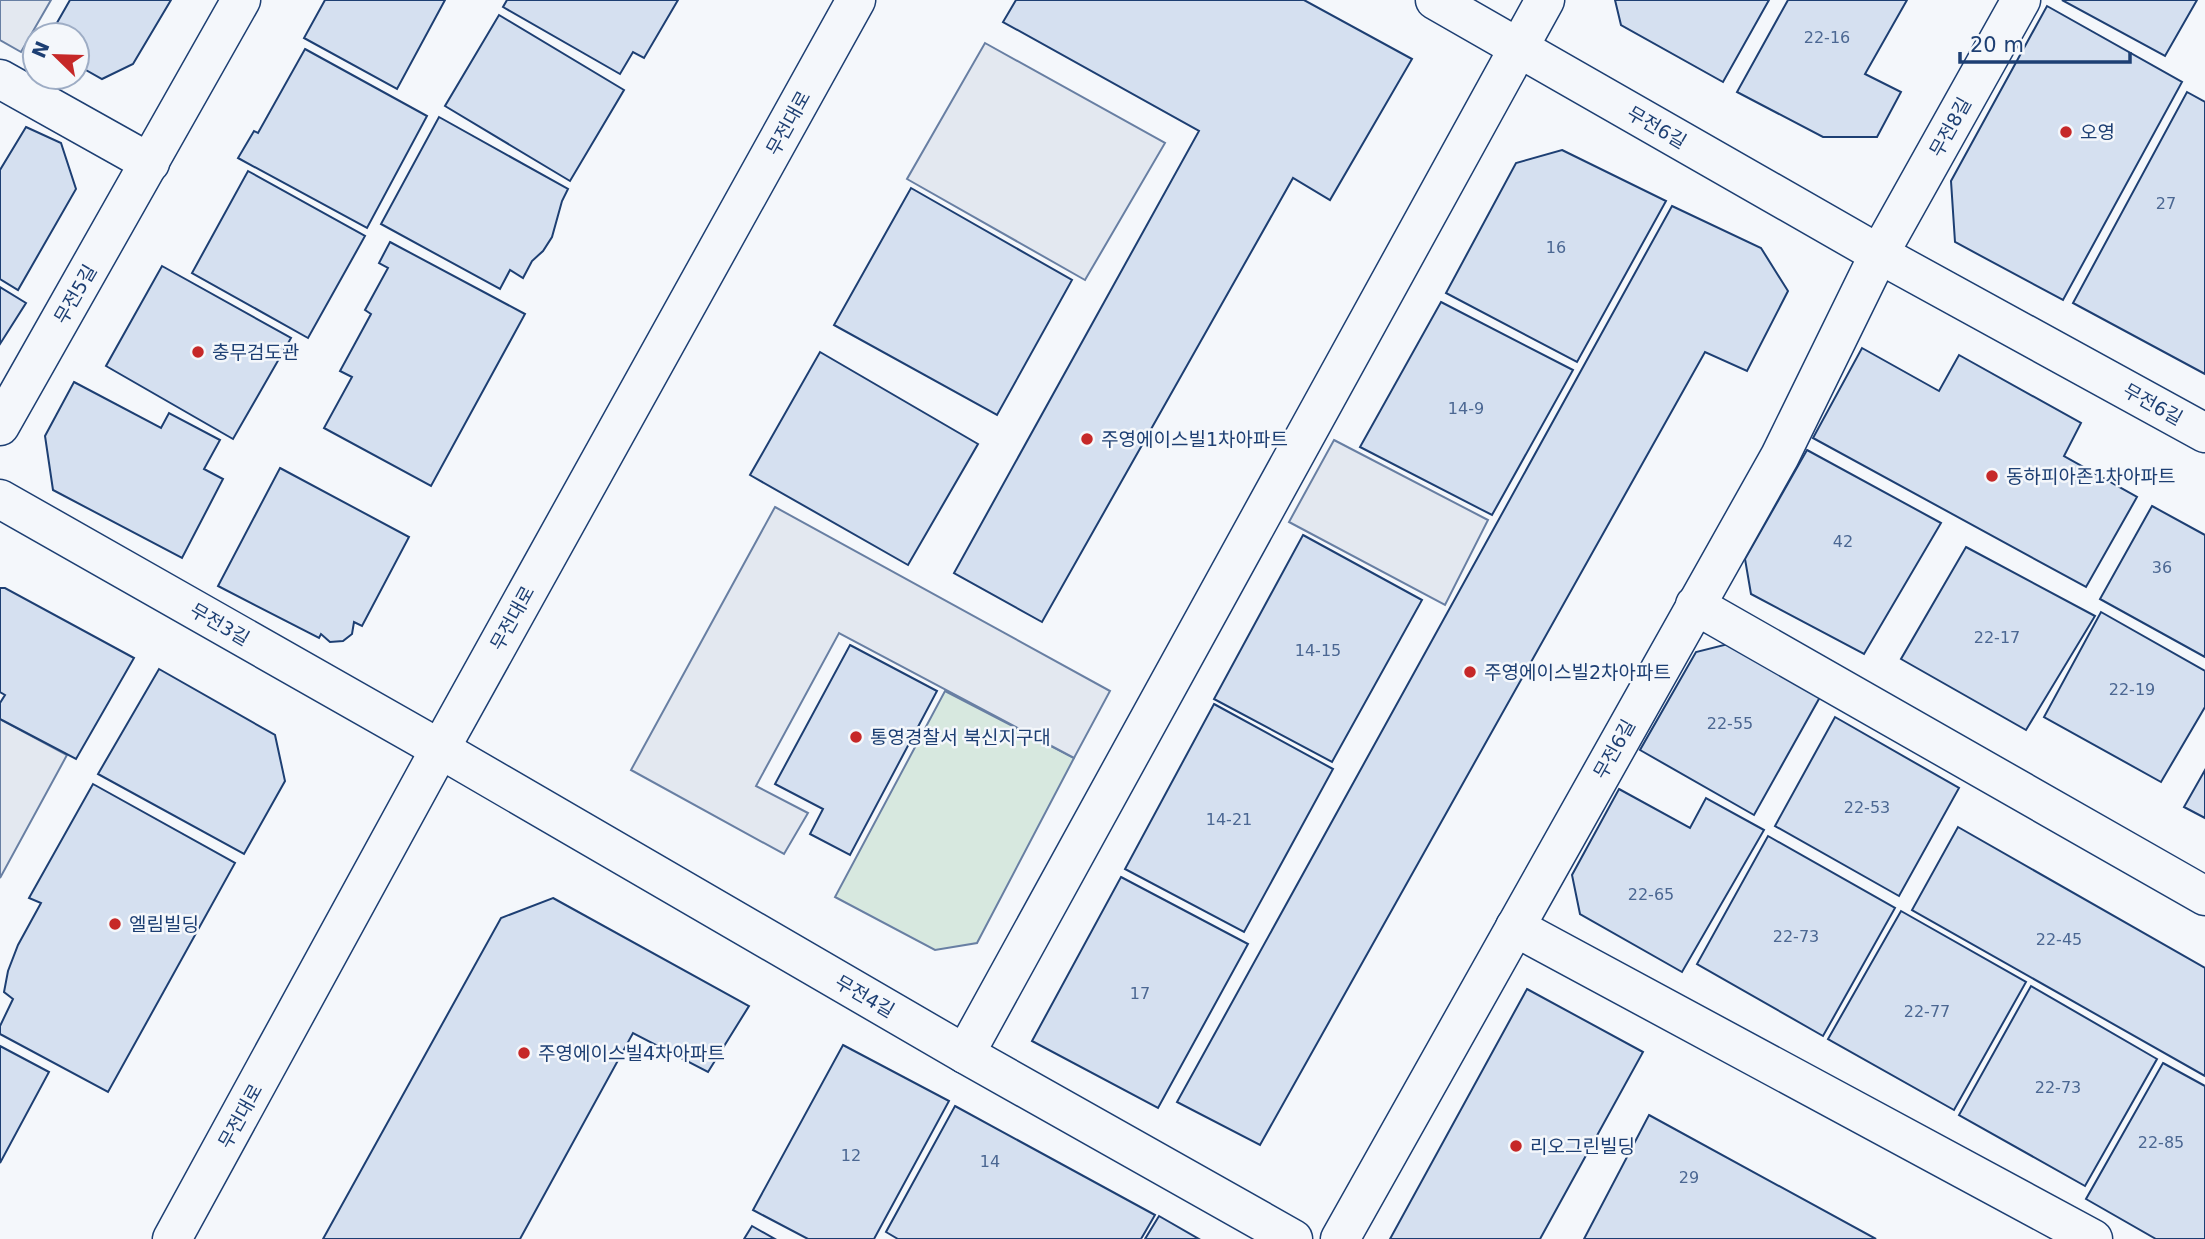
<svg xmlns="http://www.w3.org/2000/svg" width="2205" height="1239" font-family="'DejaVu Sans','Noto Sans KR',sans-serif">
<rect width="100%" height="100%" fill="#f4f7fb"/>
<path fill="#d7e8df" stroke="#687fa3" stroke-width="2" d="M 945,691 L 1074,758 L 977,943 L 935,950 L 835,897 Z"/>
<g fill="#e3e8f0" stroke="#687fa3" stroke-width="2">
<path d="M 0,0 L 51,0 L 21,52 L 0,40 Z"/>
<path d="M 985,43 L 1165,143 L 1085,280 L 907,179 Z"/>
<path d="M 1334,440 L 1488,520 L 1445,605 L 1289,522 Z"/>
<path d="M 775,507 L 1110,691 L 1074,758 L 839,633 L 756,786 L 808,813 L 784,854 L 631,770 Z"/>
<path d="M 0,719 L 67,755 L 0,878 Z"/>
</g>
<g fill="#d5e0f0" stroke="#1d3f73" stroke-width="2">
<path d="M 70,0 L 171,0 L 133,64 L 102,79 L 77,65 L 77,35 L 50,35 Z"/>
<path d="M 325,0 L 445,0 L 397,89 L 304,38 Z"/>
<path d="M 507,0 L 678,0 L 644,58 L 633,52 L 620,74 L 503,7 Z"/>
<path d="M 1016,0 L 1304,0 L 1412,59 L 1330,200 L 1293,178 L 1042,622 L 954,573 L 1199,131 L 1003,22 Z"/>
<path d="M 1615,0 L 1769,0 L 1723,82 L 1621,25 Z"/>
<path d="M 1788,0 L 1907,0 L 1865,74 L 1901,92 L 1877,137 L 1823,137 L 1737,92 Z"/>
<path d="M 2062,0 L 2197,0 L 2165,56 Z"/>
<path d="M 2047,6 L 2182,82 L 2063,300 L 1955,242 L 1951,181 Z"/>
<path d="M 499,15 L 624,90 L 570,181 L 445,106 Z"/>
<path d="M 305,49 L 427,116 L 367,228 L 238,158 L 254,131 L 258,133 Z"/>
<path d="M 2187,92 L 2205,102 L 2205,374 L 2073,303 Z"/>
<path d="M 439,117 L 568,189 L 562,201 L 552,237 L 543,251 L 532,261 L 523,278 L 510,270 L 500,289 L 381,224 Z"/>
<path d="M 26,127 L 61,143 L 76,189 L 18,290 L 0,279 L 0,170 Z"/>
<path d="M 1562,150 L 1666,201 L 1577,362 L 1446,293 L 1516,163 Z"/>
<path d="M 248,171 L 365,236 L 308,338 L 192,273 Z"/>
<path d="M 911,188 L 1072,280 L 997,415 L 834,325 Z"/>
<path d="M 1672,206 L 1761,248 L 1788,291 L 1747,371 L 1705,352 L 1260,1145 L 1177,1102 Z"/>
<path d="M 390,242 L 525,314 L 431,486 L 324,428 L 352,377 L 340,371 L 371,314 L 365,310 L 388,268 L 379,263 Z"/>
<path d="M 162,266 L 291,338 L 233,439 L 106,366 Z"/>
<path d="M 0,287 L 26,303 L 0,344 Z"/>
<path d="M 1441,302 L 1573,370 L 1492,515 L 1360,447 Z"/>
<path d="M 1862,348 L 1939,391 L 1959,355 L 2081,423 L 2064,456 L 2137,497 L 2086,587 L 1813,438 Z"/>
<path d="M 820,352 L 978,444 L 908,565 L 750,475 Z"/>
<path d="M 74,382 L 161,428 L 169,413 L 220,440 L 204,469 L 223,479 L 182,558 L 53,490 L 45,436 Z"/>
<path d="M 1807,450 L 1941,523 L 1864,654 L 1751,594 L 1745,559 Z"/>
<path d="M 280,468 L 409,537 L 362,626 L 354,622 L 352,634 L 343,641 L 330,642 L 321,634 L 319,638 L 218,586 Z"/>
<path d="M 2152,506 L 2205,535 L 2205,657 L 2100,599 Z"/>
<path d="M 1303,535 L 1422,600 L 1332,762 L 1214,699 Z"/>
<path d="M 1966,547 L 2095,616 L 2026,730 L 1901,659 Z"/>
<path d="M 0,588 L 5,588 L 134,658 L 76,759 L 0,719 L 0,703 L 5,695 L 0,692 Z"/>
<path d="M 2101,612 L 2205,671 L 2205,707 L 2161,782 L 2044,717 Z"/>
<path d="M 1728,644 L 1820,697 L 1754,815 L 1640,750 L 1696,652 Z"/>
<path d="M 850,645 L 937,691 L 850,855 L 810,834 L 823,809 L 775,784 Z"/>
<path d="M 159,669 L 275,735 L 285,781 L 244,854 L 98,774 Z"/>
<path d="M 1214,704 L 1333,769 L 1244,932 L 1125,869 Z"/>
<path d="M 1835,717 L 1959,788 L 1899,896 L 1775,826 Z"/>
<path d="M 2205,770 L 2205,818 L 2184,807 Z"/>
<path d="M 93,784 L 235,863 L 108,1092 L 0,1034 L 0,1026 L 13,999 L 4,992 L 8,971 L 18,945 L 41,903 L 29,898 Z"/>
<path d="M 1619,789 L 1690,828 L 1706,798 L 1764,830 L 1682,972 L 1580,914 L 1572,875 Z"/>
<path d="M 1958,827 L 2205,968 L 2205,1076 L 1912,910 Z"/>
<path d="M 1768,836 L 1895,908 L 1823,1036 L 1697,964 Z"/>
<path d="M 1121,877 L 1248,944 L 1158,1108 L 1032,1041 Z"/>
<path d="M 553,898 L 749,1006 L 708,1072 L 633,1033 L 520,1239 L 323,1239 L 501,918 Z"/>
<path d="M 1901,911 L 2026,982 L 1954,1110 L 1828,1039 Z"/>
<path d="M 2031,986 L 2157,1059 L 2085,1186 L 1959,1115 Z"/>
<path d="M 1527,989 L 1643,1052 L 1540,1239 L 1390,1239 Z"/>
<path d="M 843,1045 L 949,1101 L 874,1239 L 808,1239 L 753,1210 Z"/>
<path d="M 0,1046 L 49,1072 L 0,1163 Z"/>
<path d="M 2163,1063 L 2205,1086 L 2205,1239 L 2156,1239 L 2086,1199 Z"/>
<path d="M 955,1106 L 1155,1215 L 1141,1239 L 898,1239 L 886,1232 Z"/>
<path d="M 1649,1115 L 1876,1239 L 1584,1239 Z"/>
<path d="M 1159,1216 L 1199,1239 L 1145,1239 Z"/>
<path d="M 752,1226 L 775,1239 L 744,1239 Z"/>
</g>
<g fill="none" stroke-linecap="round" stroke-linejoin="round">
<defs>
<g id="minor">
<path d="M 1435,0 L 1879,254 L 2205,433"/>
<path d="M 0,79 L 150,163"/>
<path d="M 0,426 L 241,0"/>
<path d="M 0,499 L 440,749 L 965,1054 L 1293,1239"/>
<path d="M 1695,605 L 2205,896"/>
<path d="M 1515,927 L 2093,1239"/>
<path d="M 965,1054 L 1545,0"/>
<path d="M 172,1239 L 440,749 L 856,0"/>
<path d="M 1340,1239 L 1780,456 L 1879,254 L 2021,0"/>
</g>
</defs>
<use href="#minor" stroke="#1d3f73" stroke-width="41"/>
<use href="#minor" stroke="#f4f7fb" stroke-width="38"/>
</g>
<g fill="#c62828" stroke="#f4f7fb" stroke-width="2.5">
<circle cx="2066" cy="132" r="7"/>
<circle cx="198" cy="352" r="7"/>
<circle cx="1087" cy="439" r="7"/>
<circle cx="1992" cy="476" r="7"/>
<circle cx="1470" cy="672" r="7"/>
<circle cx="856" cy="737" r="7"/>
<circle cx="115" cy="924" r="7"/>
<circle cx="524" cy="1053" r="7"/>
<circle cx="1516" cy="1146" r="7"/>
</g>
<g text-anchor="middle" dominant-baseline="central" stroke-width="5" stroke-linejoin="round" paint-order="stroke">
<g font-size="16" fill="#4b6792">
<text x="1827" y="37">22-16</text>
<text x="2166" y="203">27</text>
<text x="1556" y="247">16</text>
<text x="1466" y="408">14-9</text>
<text x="1843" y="541">42</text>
<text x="2162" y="567">36</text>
<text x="1997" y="637">22-17</text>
<text x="1318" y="650">14-15</text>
<text x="2132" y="689">22-19</text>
<text x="1730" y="723">22-55</text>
<text x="1867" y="807">22-53</text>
<text x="1229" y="819">14-21</text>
<text x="1651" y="894">22-65</text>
<text x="1796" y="936">22-73</text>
<text x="2059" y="939">22-45</text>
<text x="1140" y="993">17</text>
<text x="1927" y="1011">22-77</text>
<text x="2058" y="1087">22-73</text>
<text x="2161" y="1142">22-85</text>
<text x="851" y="1155">12</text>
<text x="990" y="1161">14</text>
<text x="1689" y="1177">29</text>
</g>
<g font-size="19" fill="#1d3f73" stroke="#f4f7fb">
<text transform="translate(788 123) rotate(-61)">무전대로</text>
<text transform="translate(1657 127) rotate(30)">무전6길</text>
<text transform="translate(1950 127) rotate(-61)">무전8길</text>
<text transform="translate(75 294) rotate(-60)">무전5길</text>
<text transform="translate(2153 404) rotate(29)">무전6길</text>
<text transform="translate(512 618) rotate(-61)">무전대로</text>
<text transform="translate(220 624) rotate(30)">무전3길</text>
<text transform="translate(1614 749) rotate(-61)">무전6길</text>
<text transform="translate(865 996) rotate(30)">무전4길</text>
<text transform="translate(240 1116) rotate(-61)">무전대로</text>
</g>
<g font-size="19" fill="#1d3f73" stroke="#f4f7fb" text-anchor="start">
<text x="2080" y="132">오영</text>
<text x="212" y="352">충무검도관</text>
<text x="1101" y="439">주영에이스빌1차아파트</text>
<text x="2006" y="476">동하피아존1차아파트</text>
<text x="1484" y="672">주영에이스빌2차아파트</text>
<text x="870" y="737">통영경찰서 북신지구대</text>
<text x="129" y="924">엘림빌딩</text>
<text x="538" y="1053">주영에이스빌4차아파트</text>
<text x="1530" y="1146">리오그린빌딩</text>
</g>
</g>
<g transform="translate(56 56) rotate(293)"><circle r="33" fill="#f4f7fb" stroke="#9eadc5" stroke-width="2"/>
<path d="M0-5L12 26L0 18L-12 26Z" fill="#c62828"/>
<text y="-10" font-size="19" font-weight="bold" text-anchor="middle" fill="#1d3f73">N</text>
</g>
<path d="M1960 52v10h170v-10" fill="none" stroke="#1d3f73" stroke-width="3.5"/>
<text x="1970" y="52" font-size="21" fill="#1d3f73" stroke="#f4f7fb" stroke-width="5" paint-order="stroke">20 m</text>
</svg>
